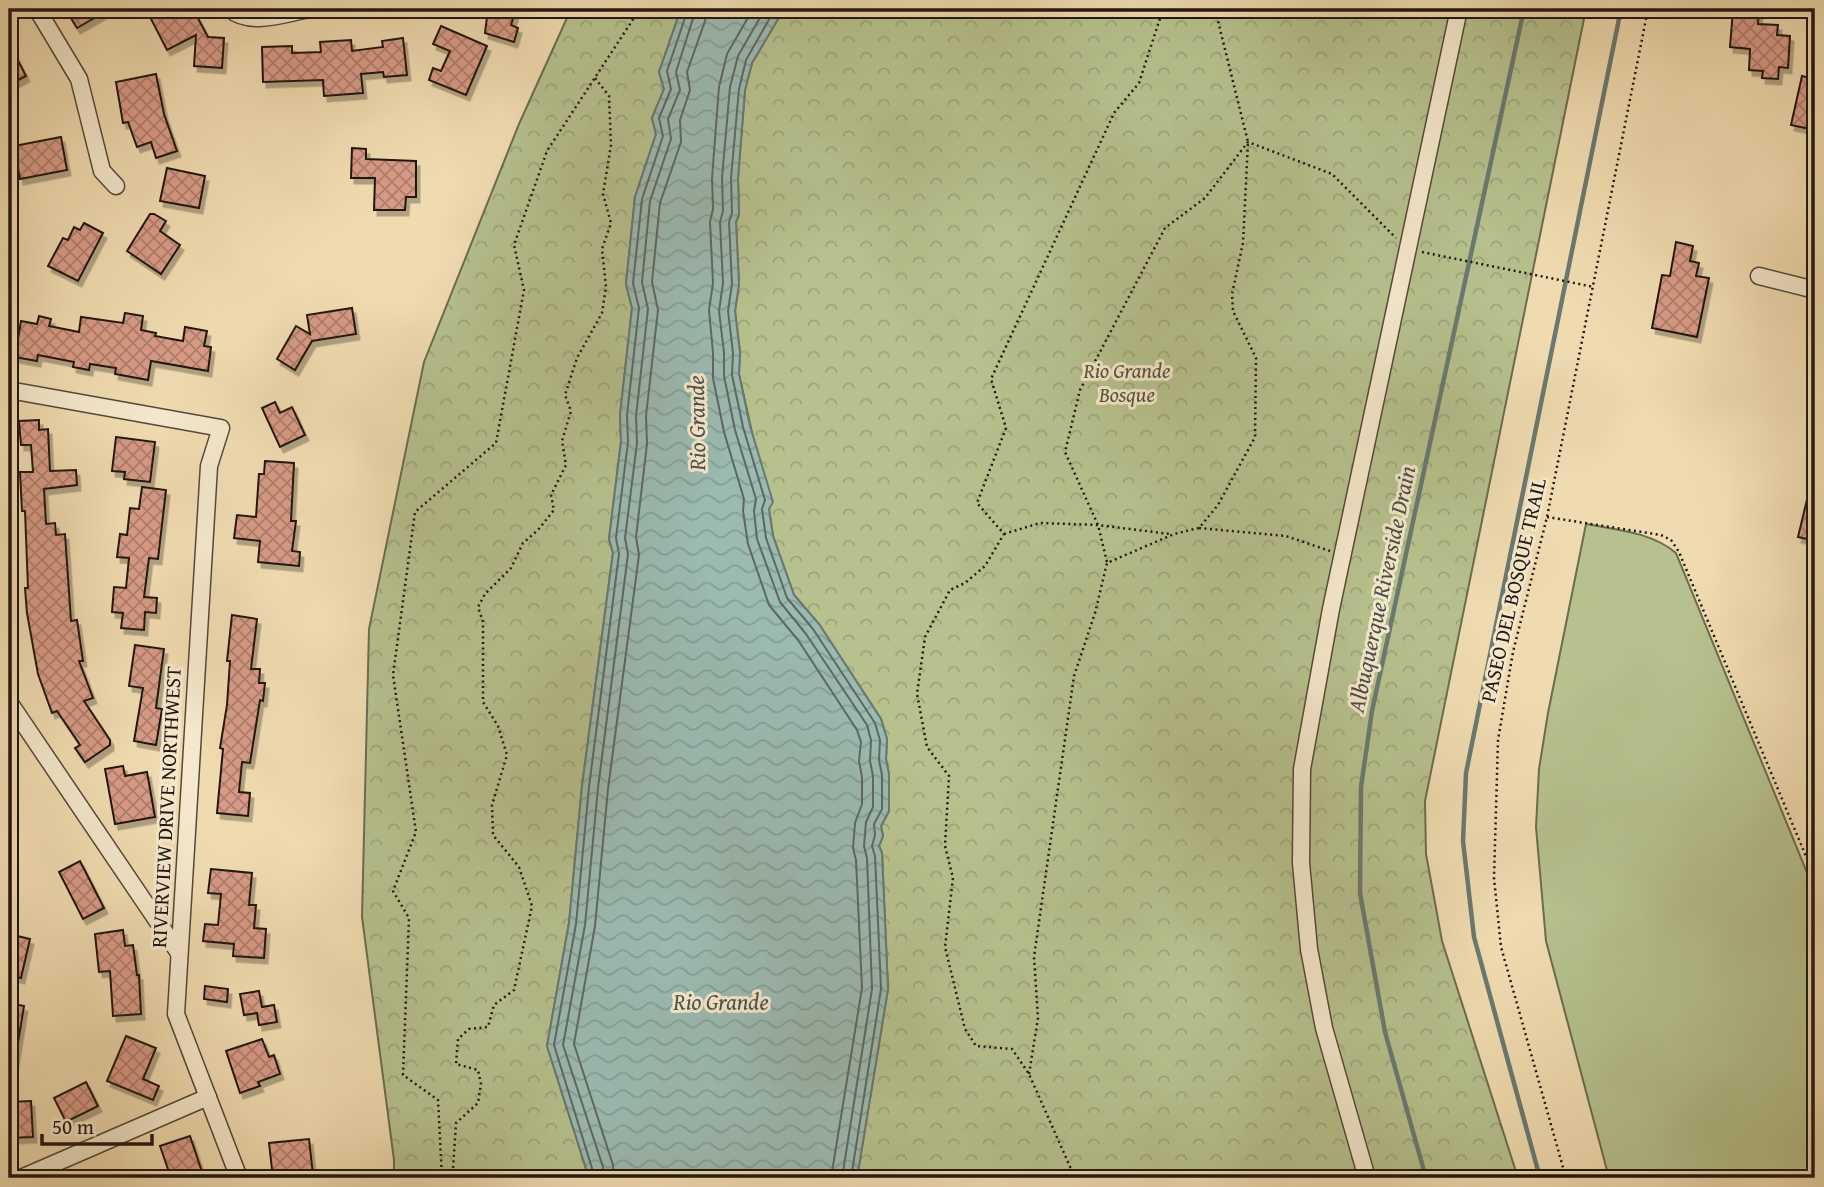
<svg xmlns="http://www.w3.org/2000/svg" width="1824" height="1187" font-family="'Gentium Book Plus',serif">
<defs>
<pattern id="forest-crowns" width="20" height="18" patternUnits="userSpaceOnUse" patternTransform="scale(1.75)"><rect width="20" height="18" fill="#b6c18d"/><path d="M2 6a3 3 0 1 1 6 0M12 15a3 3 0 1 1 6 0" fill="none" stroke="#9ca579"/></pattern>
<pattern id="water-waves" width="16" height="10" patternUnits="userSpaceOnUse" patternTransform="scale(1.75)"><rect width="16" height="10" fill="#9bbab1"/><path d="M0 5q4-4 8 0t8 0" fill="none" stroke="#859f97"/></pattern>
<pattern id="building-cross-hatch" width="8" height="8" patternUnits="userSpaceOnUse" patternTransform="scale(1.75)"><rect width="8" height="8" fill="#d89b86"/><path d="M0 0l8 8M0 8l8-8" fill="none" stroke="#af7d6c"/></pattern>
<filter id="shadow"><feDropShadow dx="3.5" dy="5.5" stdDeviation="0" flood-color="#0004"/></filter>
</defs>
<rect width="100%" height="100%" fill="#f0dbb0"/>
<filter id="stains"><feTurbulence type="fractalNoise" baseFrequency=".00286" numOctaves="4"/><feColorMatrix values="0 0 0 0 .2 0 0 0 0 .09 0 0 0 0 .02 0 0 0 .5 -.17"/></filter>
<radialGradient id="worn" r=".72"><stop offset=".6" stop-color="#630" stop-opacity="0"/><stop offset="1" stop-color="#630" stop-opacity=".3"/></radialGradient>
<g fill="url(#forest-crowns)" stroke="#6c6c4f" stroke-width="2">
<path d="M 571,9 L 681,9 L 659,72 L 664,89 L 652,118 L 656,134 L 635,197 L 626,284 L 632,308 L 620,415 L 621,441 L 609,539 L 613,553 L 582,786 L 569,923 L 547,1046 L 589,1178 L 394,1178 L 394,1160 L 362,917 L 369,629 L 424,362 L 519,124 Z"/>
<path d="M 784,9 L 1586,9 L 1425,801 L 1426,854 L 1442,941 L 1518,1178 L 857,1178 L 888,989 L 882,853 L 879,846 L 883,836 L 881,826 L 889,811 L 889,774 L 886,759 L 887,739 L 881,719 L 819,624 L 794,595 L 773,536 L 769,509 L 739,374 L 740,352 L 735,311 L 739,284 L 736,222 L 739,215 L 738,178 L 745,90 L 752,63 Z"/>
</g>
<path fill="#b6c18d" stroke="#6c6c4f" stroke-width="2" d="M 1586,524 C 1617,530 1651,532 1676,553 L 1815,892 L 1815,1178 L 1609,1178 L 1546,941 L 1536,827 L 1539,769 L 1548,713 Z"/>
<path fill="url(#water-waves)" stroke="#6a7971" stroke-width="2" d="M 681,9 L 784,9 L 752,63 L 745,90 L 738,178 L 739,215 L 736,222 L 739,284 L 735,311 L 740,353 L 739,374 L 750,426 L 773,502 L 769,509 L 773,536 L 794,595 L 819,624 L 881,719 L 887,739 L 886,759 L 889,774 L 889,811 L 881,826 L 883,836 L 879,846 L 882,853 L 888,989 L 857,1178 L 589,1178 L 547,1046 L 569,923 L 582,786 L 613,553 L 609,539 L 621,442 L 620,415 L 632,308 L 626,284 L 635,197 L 656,134 L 652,118 L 664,89 L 659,72 Z"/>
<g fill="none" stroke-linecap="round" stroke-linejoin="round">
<g stroke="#5e6861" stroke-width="2">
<path d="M 753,9 L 727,54 L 719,87 L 712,178 L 713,209 L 710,222 L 713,283 L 709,310 L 713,353 L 713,378 L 724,432 L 744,499 L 743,511 L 748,544 L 769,605 L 798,640 L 857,730 L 861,742 L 859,761 L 862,777 L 862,804 L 855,823 L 853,848 L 856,860 L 862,988 L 831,1178"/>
<path d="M 765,9 L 738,56 L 730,87 L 722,178 L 723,211 L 720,222 L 723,283 L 719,311 L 724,353 L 724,376 L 735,430 L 756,499 L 754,511 L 757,539 L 780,602 L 806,634 L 867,725 L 871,740 L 870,761 L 873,776 L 873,807 L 866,822 L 864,846 L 867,858 L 872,989 L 842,1178"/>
<path d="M 775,9 L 746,60 L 739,89 L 731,178 L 732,213 L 729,222 L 732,284 L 728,311 L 733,353 L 732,375 L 743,427 L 765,500 L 762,509 L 766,538 L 787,598 L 813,629 L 875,723 L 880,740 L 879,760 L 882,775 L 882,809 L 874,824 L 875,835 L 872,846 L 875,856 L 881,989 L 851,1178"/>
<path d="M 595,1178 L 554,1045 L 576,924 L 589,787 L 619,554 L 616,538 L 628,442 L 627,415 L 639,308 L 633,283 L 642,199 L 663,136 L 659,118 L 671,89 L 667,71 L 688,9"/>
<path d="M 604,1178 L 603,1167 L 563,1045 L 585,925 L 598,788 L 628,554 L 625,538 L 637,443 L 636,416 L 648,309 L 642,282 L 650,201 L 671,139 L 668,119 L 680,90 L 676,72 L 696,9"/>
<path d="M 614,1178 L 613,1165 L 574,1044 L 595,926 L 608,789 L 639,555 L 636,537 L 647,444 L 646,416 L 658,310 L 652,282 L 660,203 L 681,142 L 680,120 L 690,90 L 687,72 L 705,21 L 707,9"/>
</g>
<g stroke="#6a7971" stroke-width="4.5">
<path d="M 1426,1178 L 1385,1032 L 1360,893 L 1361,787 L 1372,711 L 1524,9"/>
<path d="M 1540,1178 L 1474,937 L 1463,841 L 1466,773 L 1621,9"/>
</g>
</g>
<g fill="url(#building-cross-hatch)" stroke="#211711" stroke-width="2" filter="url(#shadow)">
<path d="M 80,9 L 110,9 L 77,28 L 69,15 Z"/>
<path d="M 167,9 L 193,9 L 208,37 L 224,38 L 222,68 L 194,66 L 196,35 L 167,50 L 150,17 Z"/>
<path d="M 488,9 L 516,9 L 511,25 L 518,28 L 514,42 L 485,33 Z"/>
<path d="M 1733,9 L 1759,9 L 1758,24 L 1778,25 L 1777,35 L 1790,36 L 1788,68 L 1779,67 L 1778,79 L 1762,78 L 1763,71 L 1749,70 L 1750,49 L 1730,47 Z"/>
<path d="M 441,26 L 487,46 L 466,95 L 429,80 L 433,68 L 441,71 L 450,51 L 433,44 Z"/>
<path d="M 403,38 L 407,75 L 384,77 L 383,72 L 361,74 L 363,93 L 324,96 L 323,80 L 263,82 L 262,47 L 292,46 L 292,53 L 321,52 L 320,42 L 351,40 L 352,51 L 383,47 L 382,41 Z"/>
<path d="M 9,43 L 26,76 L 9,85 Z"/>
<path d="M 156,74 L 164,114 L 177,151 L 156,158 L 151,142 L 137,147 L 128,122 L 123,123 L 116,82 Z"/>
<path d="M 1802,76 L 1815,79 L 1815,119 L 1813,118 L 1810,129 L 1791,125 Z"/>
<path d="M 61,137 L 67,170 L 20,179 L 14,146 Z"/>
<path d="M 352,148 L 366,149 L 366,159 L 416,161 L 416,197 L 406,197 L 405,210 L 374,210 L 375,178 L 351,178 Z"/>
<path d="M 167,168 L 205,176 L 199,208 L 160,201 Z"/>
<path d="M 150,214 L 154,214 L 166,221 L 160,231 L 180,245 L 161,274 L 127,251 Z"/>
<path d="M 84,223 L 103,233 L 78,281 L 48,266 L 63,238 L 68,240 L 74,227 L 80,230 Z"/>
<path d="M 1676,242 L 1693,246 L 1690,261 L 1699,263 L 1696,276 L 1709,278 L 1697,337 L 1652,328 L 1662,275 L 1670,276 Z"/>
<path d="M 352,308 L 356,334 L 312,341 L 295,370 L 277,359 L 296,326 L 310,334 L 307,315 Z"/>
<path d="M 125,313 L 143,316 L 141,330 L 156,333 L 155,336 L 183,341 L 185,327 L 207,331 L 204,346 L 211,347 L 208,371 L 151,361 L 148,380 L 115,374 L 116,368 L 90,364 L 89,370 L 73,367 L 74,362 L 38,355 L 37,361 L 9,356 L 9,337 L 18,339 L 21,321 L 37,324 L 39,316 L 51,319 L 49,326 L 79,332 L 81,317 L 123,323 Z"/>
<path d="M 275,402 L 280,413 L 292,407 L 305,435 L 280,447 L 262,408 Z"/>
<path d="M 39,420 L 39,430 L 48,429 L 50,471 L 76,470 L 77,485 L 44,489 L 46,524 L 55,523 L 56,535 L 65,534 L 71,621 L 77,620 L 83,661 L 79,661 L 93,698 L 84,701 L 110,740 L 110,745 L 85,762 L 75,748 L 80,745 L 57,711 L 52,713 L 38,674 L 27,613 L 25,588 L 28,588 L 25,511 L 22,511 L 20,472 L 33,472 L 31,445 L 21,445 L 19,421 Z"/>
<path d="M 116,437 L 155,442 L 150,482 L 124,479 L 125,472 L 112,471 Z"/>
<path d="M 265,461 L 294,463 L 291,521 L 296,521 L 292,551 L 300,552 L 299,566 L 258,562 L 260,541 L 234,538 L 237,515 L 256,517 L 259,474 L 264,474 Z"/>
<path d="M 1811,483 L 1815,483 L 1815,541 L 1798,537 Z"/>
<path d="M 142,487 L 166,490 L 158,559 L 149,558 L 144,597 L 157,598 L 156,613 L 145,612 L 144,630 L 121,628 L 123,613 L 112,612 L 114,587 L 126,588 L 129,558 L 117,557 L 120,534 L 127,535 L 130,508 L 139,509 Z"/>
<path d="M 232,615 L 257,619 L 251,669 L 260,669 L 259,683 L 265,683 L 263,701 L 260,700 L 250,763 L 242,762 L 239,792 L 250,793 L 248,816 L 217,813 L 223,749 L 220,748 L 227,705 L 230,661 L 227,661 Z"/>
<path d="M 135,645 L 164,649 L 156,708 L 162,709 L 156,745 L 134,741 L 143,688 L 129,686 Z"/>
<path d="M 123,766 L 125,776 L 147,772 L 155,817 L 115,824 L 105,769 Z"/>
<path d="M 80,861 L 104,908 L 83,919 L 59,872 Z"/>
<path d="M 211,869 L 252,873 L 249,905 L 256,905 L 254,928 L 266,929 L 264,958 L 233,956 L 234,944 L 203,941 L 205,924 L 218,925 L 221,894 L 208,893 Z"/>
<path d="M 123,930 L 125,946 L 133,945 L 137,975 L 139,975 L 141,1014 L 113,1016 L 110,971 L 99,972 L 95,934 Z"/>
<path d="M 9,934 L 30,939 L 21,978 L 9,975 Z"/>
<path d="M 205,986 L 228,989 L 227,1002 L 204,999 Z"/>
<path d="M 259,991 L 262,1007 L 274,1005 L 277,1022 L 259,1025 L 257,1013 L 244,1015 L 240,994 Z"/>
<path d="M 9,1003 L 24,1006 L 15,1061 L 9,1060 Z"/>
<path d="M 126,1036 L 156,1048 L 143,1079 L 159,1086 L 153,1100 L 107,1081 Z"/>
<path d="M 262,1039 L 269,1057 L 274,1055 L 280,1074 L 258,1082 L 260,1086 L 240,1093 L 226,1051 Z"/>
<path d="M 86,1082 L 98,1106 L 66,1122 L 54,1098 Z"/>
<path d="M 31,1101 L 33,1137 L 9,1138 L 9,1102 Z"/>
<path d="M 190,1136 L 204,1178 L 171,1178 L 160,1146 Z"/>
<path d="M 309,1139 L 313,1175 L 273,1178 L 269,1143 Z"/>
</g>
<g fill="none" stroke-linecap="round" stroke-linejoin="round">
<defs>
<g id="minor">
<path d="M 37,9 L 79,79 L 102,171 L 116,186"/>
<path d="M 230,9 C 250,27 286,13 310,9"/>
<path d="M 9,10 L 11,9"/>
<path d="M 1759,276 L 1815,290"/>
<path d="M 9,390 L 221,428 L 209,466 L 176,1014 L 239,1178"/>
<path d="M 9,702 L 179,953"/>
<path d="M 21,1178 L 208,1097"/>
<path d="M 1367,1178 L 1324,1028 L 1309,949 L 1301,863 L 1302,769 L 1331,609 L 1459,9"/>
</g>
</defs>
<use href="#minor" stroke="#554839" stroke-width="19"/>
<g stroke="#211711" stroke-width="2.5" stroke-dasharray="2 3.5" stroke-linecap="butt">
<path d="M 1804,9 L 1815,12"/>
<path d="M 1422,252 L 1594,287"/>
<path d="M 1547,517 L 1661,535 L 1671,540 L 1679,552 L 1815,878"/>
<path d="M 1199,528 L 1286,536 L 1330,551"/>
<path d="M 1004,534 L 1040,523 L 1098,525 L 1170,534"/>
<path d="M 1107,562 L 1098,525 L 1065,452 L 1080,390 L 1165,228 L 1205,198 L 1248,142 L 1332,174 L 1396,238"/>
<path d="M 1029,1074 L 1038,1018 L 1034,957 L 1074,676 L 1095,613 L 1107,563 L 1174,534 L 1199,528 L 1218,505 L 1255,437 L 1256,358 L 1233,311 L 1232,294 L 1243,243 L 1248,142 L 1215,9"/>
<path d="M 442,1178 L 438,1100 L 403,1075 L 409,918 L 393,891 L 416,832 L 393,675 L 415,512 L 496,443 L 524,290 L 514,245 L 547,151 L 632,21 L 638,9"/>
<path d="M 457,1178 L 453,1169 L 456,1123 L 478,1103 L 481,1084 L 478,1070 L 456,1064 L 458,1039 L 469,1029 L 488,1027 L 494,1005 L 514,990 L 532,906 L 519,867 L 493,835 L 492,805 L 507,755 L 498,726 L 483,702 L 483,622 L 478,607 L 485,594 L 511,568 L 523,543 L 538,530 L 554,510 L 551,495 L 566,465 L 562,441 L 571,411 L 565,395 L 577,358 L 602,313 L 606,287 L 602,249 L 611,223 L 603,194 L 611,145 L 609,96 L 595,78"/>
<path d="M 1075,1178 L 1029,1074 L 1012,1049 L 976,1046 L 965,1029 L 945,947 L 953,878 L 945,846 L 949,776 L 927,747 L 917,694 L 925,637 L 950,590 L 965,583 L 985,566 L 1004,534 L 977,503 L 1006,428 L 991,379 L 1114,113 L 1139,83 L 1163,9"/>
<path d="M 1566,1178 L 1501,947 L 1494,878 L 1498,740 L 1513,652 L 1547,517 L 1648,9"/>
</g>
<use href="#minor" stroke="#f5e8cc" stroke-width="16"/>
</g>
<g text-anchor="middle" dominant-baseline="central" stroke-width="6" stroke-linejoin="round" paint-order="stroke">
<g font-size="21" font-style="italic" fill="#55523c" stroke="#f5e8cc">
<text x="1127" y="370">Rio Grande<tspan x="1127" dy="24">Bosque</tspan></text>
</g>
<g font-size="21" fill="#211711" stroke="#f5e8cc">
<text transform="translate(1513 590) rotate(-77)">PASEO DEL BOSQUE TRAIL</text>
<text transform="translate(166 807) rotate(-87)">RIVERVIEW DRIVE NORTHWEST</text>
</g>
<g font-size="23" font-style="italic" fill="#4c5049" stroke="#f5e8cc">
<text transform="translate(696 423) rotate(-91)">Rio Grande</text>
<text transform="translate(1381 589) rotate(-78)">Albuquerque Riverside Drain</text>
<text x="721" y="1001">Rio Grande</text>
</g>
</g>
<rect width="1824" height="1187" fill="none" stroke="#f0dbb0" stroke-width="35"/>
<rect x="10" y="10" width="1803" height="1166" fill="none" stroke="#211711" stroke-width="3.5"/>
<rect x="18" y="18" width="1789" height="1152" fill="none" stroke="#211711" stroke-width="2"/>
<path d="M42 1134v10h110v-10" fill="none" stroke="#211711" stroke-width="3.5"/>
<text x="52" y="1134" font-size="21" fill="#211711" stroke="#f5e8cc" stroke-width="5" paint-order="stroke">50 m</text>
<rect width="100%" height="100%" filter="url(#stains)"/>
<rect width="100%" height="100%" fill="url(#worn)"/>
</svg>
